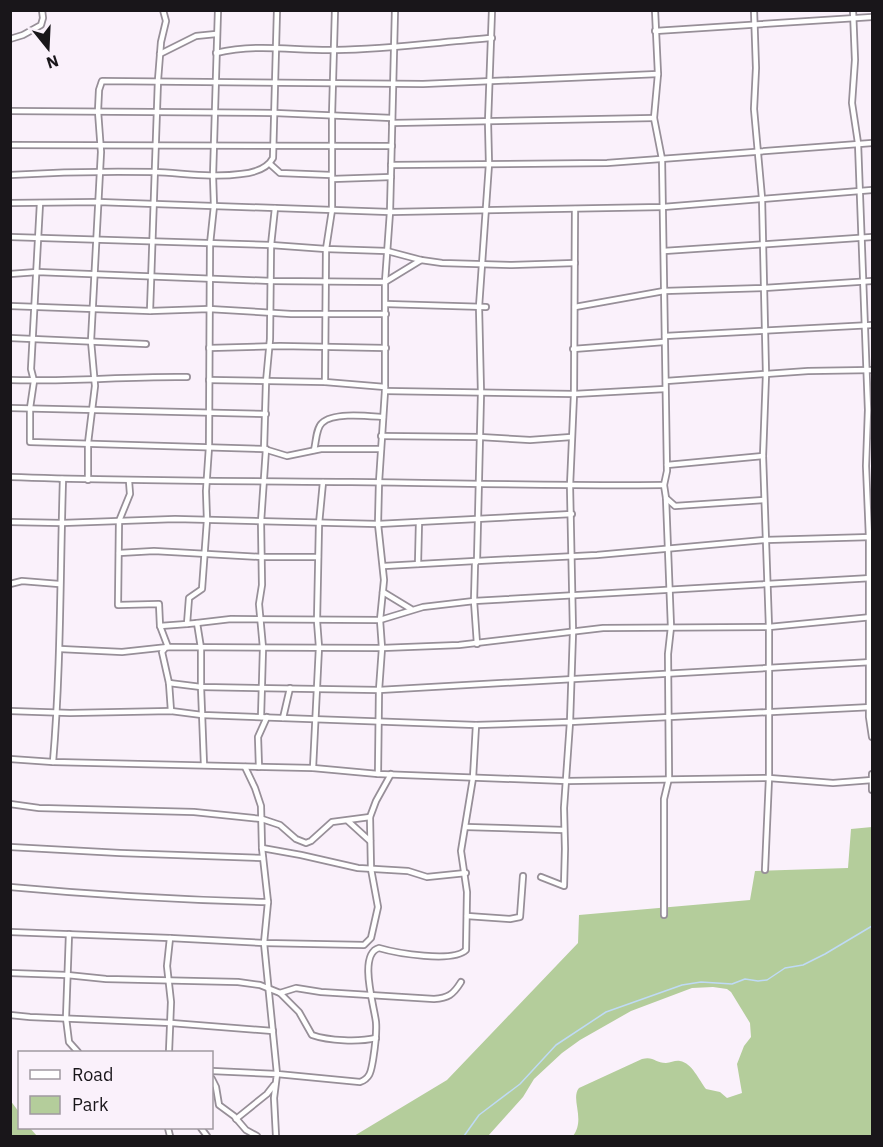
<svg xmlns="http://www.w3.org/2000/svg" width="883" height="1147" font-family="'IBM Plex Sans',sans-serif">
<rect width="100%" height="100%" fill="#faf1fb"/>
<g fill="#b4cd9b">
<path d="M 872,827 L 872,1136 L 573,1136 C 586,1119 570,1099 579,1088 L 642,1059 C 654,1056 655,1063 666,1063 C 671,1063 675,1060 680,1061 C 692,1063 699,1080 706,1089 L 720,1092 L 727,1098 L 742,1093 L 737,1064 L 744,1046 L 751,1037 L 750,1023 L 731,992 L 727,989 L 713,987 L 692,988 L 631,1011 L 580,1040 L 562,1053 L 534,1079 L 523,1097 L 488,1136 L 354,1136 L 447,1080 L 578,943 L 579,915 L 750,900 L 755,871 L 848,868 L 851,829 Z"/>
<path d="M 10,1100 L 19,1112 L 20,1128 L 30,1128 L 37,1136 L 11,1136 Z"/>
</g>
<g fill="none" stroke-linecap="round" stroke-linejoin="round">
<path stroke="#bfdaf6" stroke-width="1.5" d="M 464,1136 L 479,1115 L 520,1084 L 556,1045 L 606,1012 L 682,985 L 701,982 L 732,984 L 745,979 L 758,981 L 767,980 L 785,968 L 803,965 L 825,954 L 872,926"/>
<defs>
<g id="minor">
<path d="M 655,10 L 658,74 L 654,118 L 662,159 L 667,471 L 664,485 L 666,498 L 675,506 L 764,500"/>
<path d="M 754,10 L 756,68 L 754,109 L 762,198 L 766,374 L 763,456 L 769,627 L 769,778 L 765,870"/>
<path d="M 853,10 L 855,60 L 852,103 L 858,143 L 868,410 L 866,466 L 869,537 L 869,717 L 872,737"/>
<path d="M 655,31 L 872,17"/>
<path d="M 10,39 L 23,35 L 41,25 L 43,18 L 42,10"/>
<path d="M 216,53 C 259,43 293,51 336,50 C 388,49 440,42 492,38"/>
<path d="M 160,54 L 196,36 L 216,34"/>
<path d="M 10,111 L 275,113 L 392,118"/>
<path d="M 392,123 L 654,118"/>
<path d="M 10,145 L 392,146"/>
<path d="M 270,164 L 280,173 L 331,175"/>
<path d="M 391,165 L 607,163 L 872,143"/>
<path d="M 10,175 C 58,172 106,171 154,172 C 183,173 212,178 241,174 C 252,173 267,169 273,158 L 277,10"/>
<path d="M 332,179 L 391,177"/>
<path d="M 10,203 L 98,202 L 390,212 L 663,207 L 872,190"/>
<path d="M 40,203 L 31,369 L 34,381 L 30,408 L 30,442 L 264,449 L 287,456 L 321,449 L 381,449"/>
<path d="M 575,209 L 574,394 L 570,486 L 573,632 L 570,722 L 872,707"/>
<path d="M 10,237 L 271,245 L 326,249 L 387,251 L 421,260 L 442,263 L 512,265 L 575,263"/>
<path d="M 664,251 L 872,237"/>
<path d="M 10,274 L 37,272 L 272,281 L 385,282 L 421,260"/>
<path d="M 386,304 L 486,307"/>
<path d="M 10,306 L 150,311 L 209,309 L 291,314 L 386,314"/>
<path d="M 575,307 L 664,291 L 764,288 L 872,281"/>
<path d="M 150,311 L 158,80 L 161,42 L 166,21 L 163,10"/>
<path d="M 665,336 L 872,325"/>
<path d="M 10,338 L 146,344"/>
<path d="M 209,348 L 280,346 L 386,348"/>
<path d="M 573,349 L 664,342"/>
<path d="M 10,380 C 69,382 128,376 187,377"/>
<path d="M 209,380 L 325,382 L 385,387"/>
<path d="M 666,381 L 808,371 L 872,370"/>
<path d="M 325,382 L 326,249 L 332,210 L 332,115 L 335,10"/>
<path d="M 385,391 L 574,394 L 665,389"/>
<path d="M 10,408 L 266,414"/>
<path d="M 381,436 L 480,437 L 530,440 L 571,437"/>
<path d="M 264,449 L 266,382 L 270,339 L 271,245 L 275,208"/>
<path d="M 314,450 C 316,443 316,428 322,423 C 333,412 368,416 383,417"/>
<path d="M 667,465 L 763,456"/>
<path d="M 10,477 C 124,481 237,481 351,482 C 455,483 560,486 664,485"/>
<path d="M 88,480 L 88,443 L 95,386 L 91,341 L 101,152 L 98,111 L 99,90 L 102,81 L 423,84 L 658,74"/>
<path d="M 10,522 L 62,523 L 175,519 L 378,524 L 572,514"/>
<path d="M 119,553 L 154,551 L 262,557 L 318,557"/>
<path d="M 477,561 L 481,393 L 479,307 L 489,164 L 488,122 L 492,10"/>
<path d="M 418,564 L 419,522"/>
<path d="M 384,566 L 475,561"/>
<path d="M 10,584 L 22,581 L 59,584"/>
<path d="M 383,592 L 411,609"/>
<path d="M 197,623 L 231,619 L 380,620 L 423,607 L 474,601 L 872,578"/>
<path d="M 160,626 L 187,624"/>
<path d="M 477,644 L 474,601 L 475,564 L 477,561 L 597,555 L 765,540 L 872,537"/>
<path d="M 60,649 L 122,652 L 168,647 L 160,626 L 159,604 L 118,605 L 119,521 L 130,494 L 129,481"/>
<path d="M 169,683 L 201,687 L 379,690 L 872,662"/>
<path d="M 10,711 L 70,713 L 171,711 L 202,715 L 476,725 L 570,722 L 564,808 L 565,849 L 564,886 L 541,877"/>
<path d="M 171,711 L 169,683 L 162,652 L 166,647 L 382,648 L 459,645 L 603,628 L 769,627 L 872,617"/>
<path d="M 261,717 L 263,648 L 259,604 L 262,585 L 261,522 L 266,449"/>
<path d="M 283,718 L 290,688"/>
<path d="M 10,759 L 53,762 L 313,768 L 378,774 L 567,781 L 769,778 L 833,783 L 872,780"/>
<path d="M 53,762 C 61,668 60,573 63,479 L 61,479"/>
<path d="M 204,765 L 201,687 L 201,648 L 197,623 L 187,624 L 189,598 L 202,589 L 207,520 L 206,491 L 209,447 L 210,244 L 214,206 L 213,176 L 218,10"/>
<path d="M 245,767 L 255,788 L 261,806 L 262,848 L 268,902 L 264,943 L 277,1074 L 360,1082 C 371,1078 371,1070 373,1060 C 375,1047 377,1035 376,1022 C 374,1005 358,954 379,948 C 396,953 453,963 466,950 L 467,892 L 461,851 L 473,778 L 476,725"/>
<path d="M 259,767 L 258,737 L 267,717"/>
<path d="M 313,768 L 319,647 L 317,621 L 319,524 L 323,482"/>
<path d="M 378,774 L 379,690 L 382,648 L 380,620 L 384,580 L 378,524 L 379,482 L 385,391 L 385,282 L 390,212 L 395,10"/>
<path d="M 872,774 L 872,790"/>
<path d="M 10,804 L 39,808 L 194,812 L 262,819 L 280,825 L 296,839 L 306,843 L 311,841 L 332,822 L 370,817"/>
<path d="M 348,821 L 370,841"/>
<path d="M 466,827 L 564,830"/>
<path d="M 10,847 L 120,853 L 263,858"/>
<path d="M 262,848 L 301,855 L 358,868 L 408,871 L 427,877 L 466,873"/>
<path d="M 10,887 C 96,895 182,900 268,902"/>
<path d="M 664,915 L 664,799 L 669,778 L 668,654 L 671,627 L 666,498"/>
<path d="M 467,916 L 510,919 L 520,917 L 523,876"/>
<path d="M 10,932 L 170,938 L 264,943 L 364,945 L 371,938 L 378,907 L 371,869 L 370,817 L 376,801 L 391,774"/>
<path d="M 69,934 L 66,1018 L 69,1042 L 78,1052"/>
<path d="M 10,973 L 67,975 L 106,979 L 238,982 L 260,985 L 280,993 L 299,1012 L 312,1035 C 329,1041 359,1042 376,1038"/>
<path d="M 280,993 L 296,988 L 321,992 L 434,999 C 448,998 453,995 461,982"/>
<path d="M 10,1015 L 30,1017 L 171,1023 L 273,1031"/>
<path d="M 169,1052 L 171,1002 L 167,966 L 170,938"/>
<path d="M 212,1071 L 277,1074 L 274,1098 L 276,1136"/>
<path d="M 212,1079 L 216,1087 L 219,1105 L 234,1116 L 246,1130 L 257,1136"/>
<path d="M 236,1119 L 267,1094 L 274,1085"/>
<path d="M 168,1128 L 170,1136"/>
<path d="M 201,1128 L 207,1136"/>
</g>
</defs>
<use href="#minor" stroke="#978f98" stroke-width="8"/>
<use href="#minor" stroke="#fff" stroke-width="4.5"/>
</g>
<rect width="883" height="1147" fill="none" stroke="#19161a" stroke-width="24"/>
<rect x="18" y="1051" width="195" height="78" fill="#faf1fb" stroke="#a099a1" stroke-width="1.5"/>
<rect x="30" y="1070" width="30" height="9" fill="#ffffff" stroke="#a099a1" stroke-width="1.5"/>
<text x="72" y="1081" font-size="18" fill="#19161a">Road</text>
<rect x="30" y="1096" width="30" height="18" fill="#b4cd9b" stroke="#a099a1" stroke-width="1.5"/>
<text x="72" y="1111" font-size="18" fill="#19161a">Park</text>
<g transform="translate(48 48) rotate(162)" stroke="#faf1fb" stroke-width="4.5" paint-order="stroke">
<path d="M0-4.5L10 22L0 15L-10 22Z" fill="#19161a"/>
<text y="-9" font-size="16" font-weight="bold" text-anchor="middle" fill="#19161a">N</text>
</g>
</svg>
